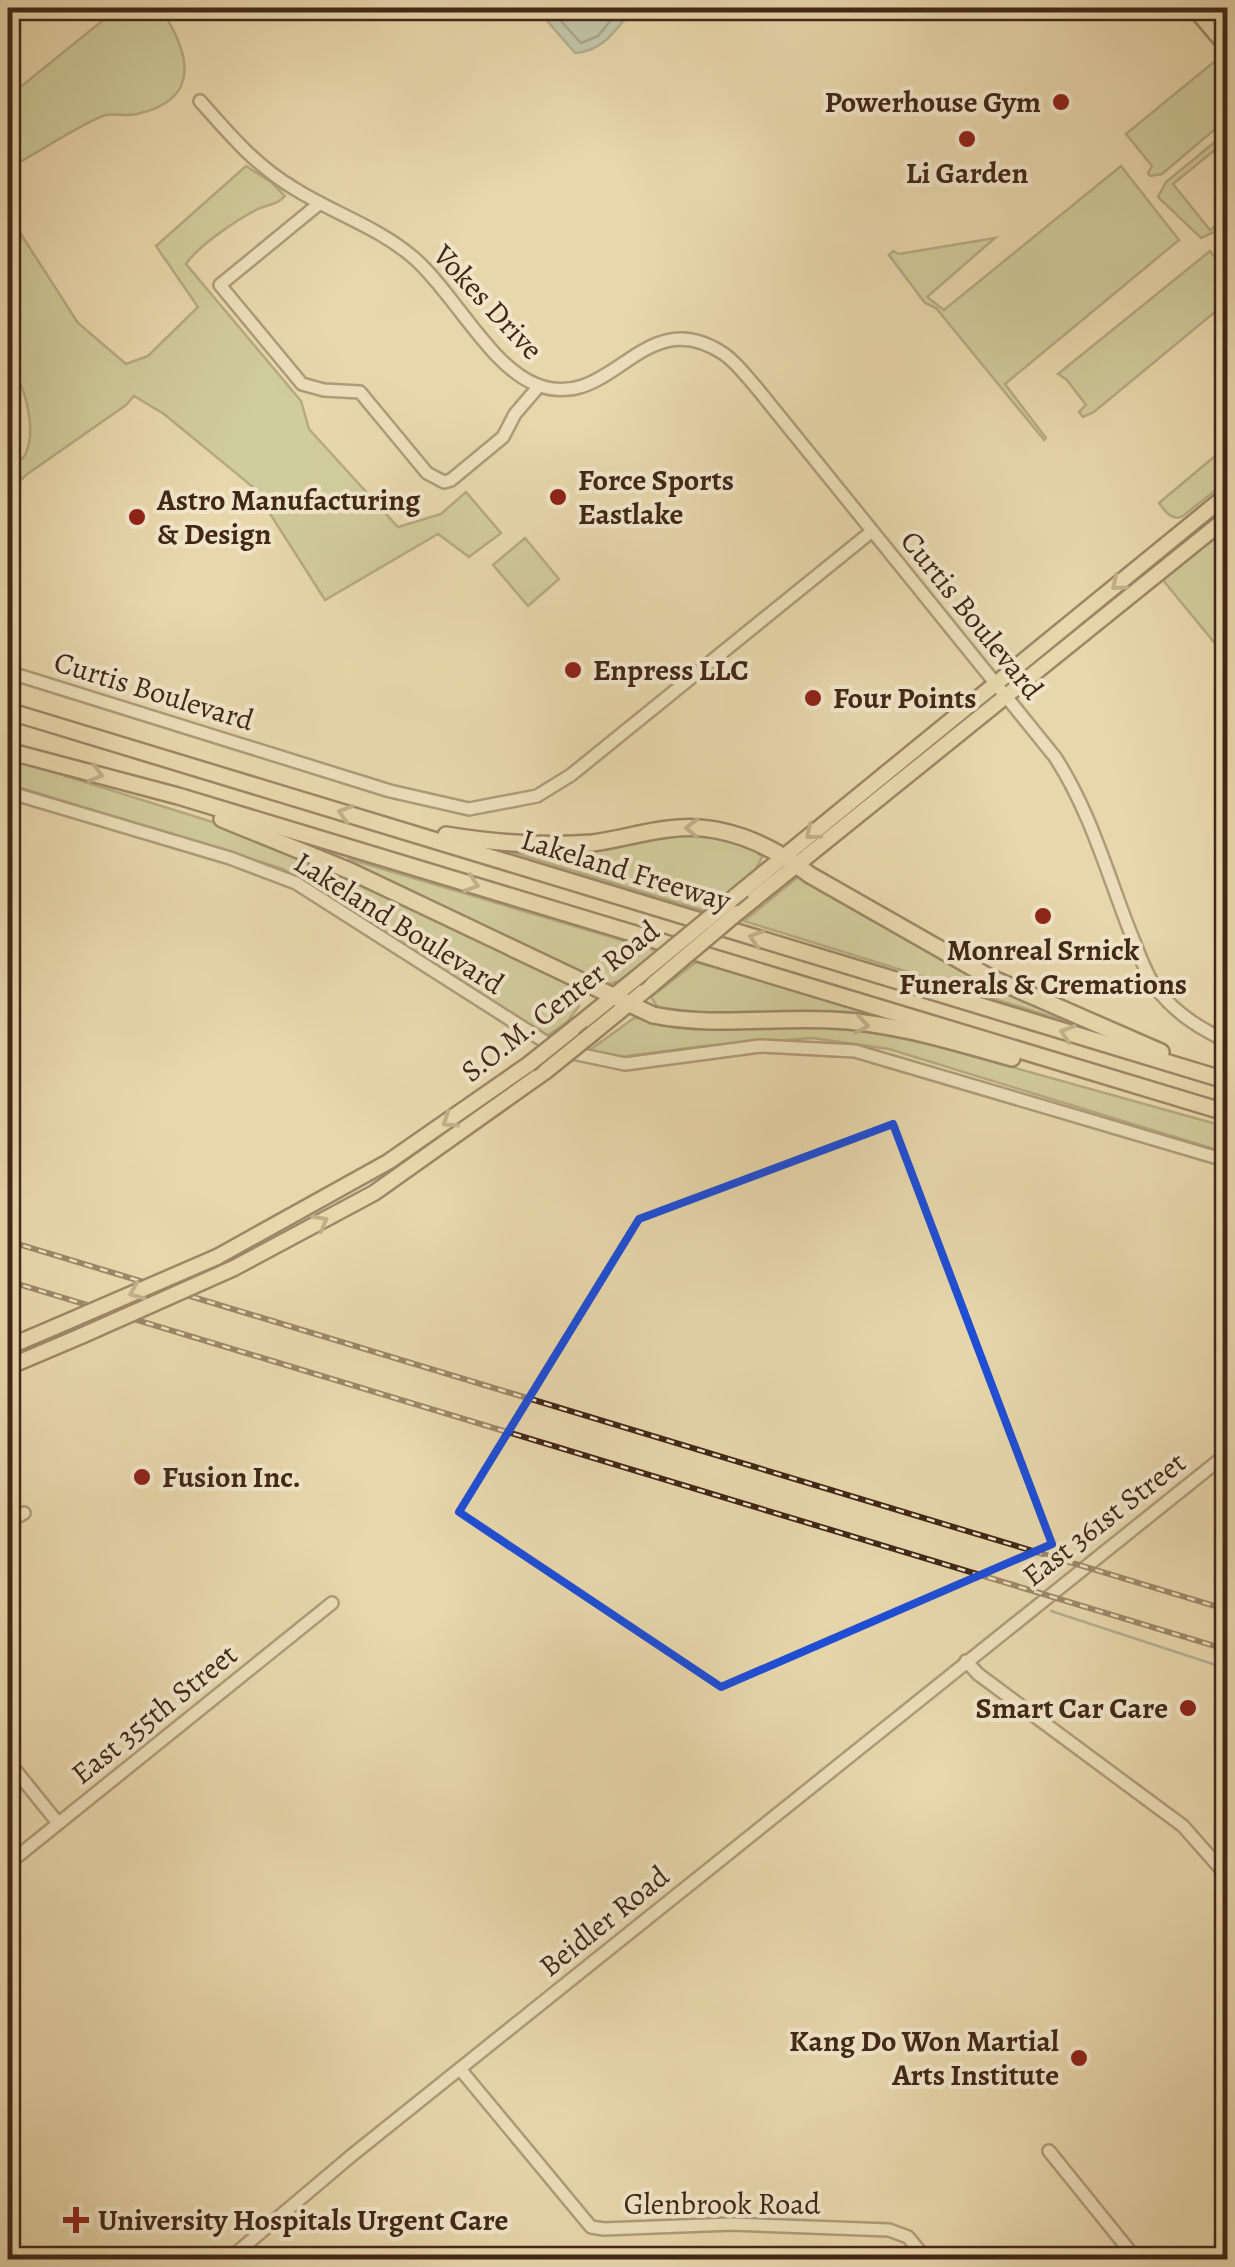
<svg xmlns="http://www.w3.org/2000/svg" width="1235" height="2267" font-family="Alegreya,serif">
<rect width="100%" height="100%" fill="#e8d7ac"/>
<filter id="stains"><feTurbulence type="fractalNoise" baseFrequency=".002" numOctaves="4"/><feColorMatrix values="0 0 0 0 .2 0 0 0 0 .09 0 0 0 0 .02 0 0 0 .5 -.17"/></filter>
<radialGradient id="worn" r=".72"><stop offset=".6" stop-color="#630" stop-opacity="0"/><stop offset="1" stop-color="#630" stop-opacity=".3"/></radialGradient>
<g fill="#b5be8a" stroke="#7c7251" stroke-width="2.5">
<path d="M 118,8 L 160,8 C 189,51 204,99 137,114 C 127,117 116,113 106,115 C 89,119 37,153 18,163 L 8,172 L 8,97 Z"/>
<path d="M 1215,61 L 1220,62 L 1227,71 L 1227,119 L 1162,174 L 1150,176 L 1148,173 L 1152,166 L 1126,134 Z"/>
<path d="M 1227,132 L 1227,140 L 1173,184 L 1210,230 L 1219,223 L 1227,233 L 1227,248 L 1214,232 L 1201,238 L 1158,197 L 1166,182 Z"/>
<path d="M 246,166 L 271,182 L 285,196 C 276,206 267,204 256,210 C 236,220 197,247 186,264 L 301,401 L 309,429 L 398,527 L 441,514 L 466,492 L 501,533 L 469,557 L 438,534 L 325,600 L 253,487 L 164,414 L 134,396 L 126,405 L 26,475 L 8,493 L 8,471 C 13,467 21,461 25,455 C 37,430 26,384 8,365 L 8,214 L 78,323 L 126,364 L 148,356 L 198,307 L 156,246 Z"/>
<path d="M 1121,166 L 1179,240 L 1005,384 L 1046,438 L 1044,440 L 936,308 L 925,303 L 889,255 L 893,251 L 899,254 L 995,238 L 927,297 L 944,310 Z"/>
<path d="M 1210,251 L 1224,268 L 1227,265 L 1227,302 L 1094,412 L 1083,417 L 1079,412 L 1086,405 L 1067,380 L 1058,374 Z"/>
<path d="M 1227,446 L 1227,481 L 1183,516 C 1172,522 1165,511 1159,503 Z"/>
<path d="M 1227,526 L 1227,658 L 1162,579 Z"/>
<path d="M 525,538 L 559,579 L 528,606 L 493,565 Z"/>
<path d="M 8,758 L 222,825 L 306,858 L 562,981 L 573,987 L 579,1006 L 567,1022 L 544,1038 L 283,869 L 8,784 Z"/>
<path d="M 707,831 L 752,848 L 762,857 L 754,872 L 705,911 L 498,848 Z"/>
<path d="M 349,859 L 658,951 L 620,981 L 605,985 L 349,863 Z"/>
<path d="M 799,876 L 898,934 L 1064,1016 L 1062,1020 L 744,921 Z"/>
<path d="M 696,962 L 875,1014 L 873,1019 L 704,1018 L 659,1009 L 651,997 Z"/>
<path d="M 634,1018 L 831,1024 L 929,1044 L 1227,1127 L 1227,1153 L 889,1049 L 812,1038 L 705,1046 L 620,1057 L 587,1052 Z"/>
</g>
<path fill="#98b8b0" stroke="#767e73" stroke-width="2.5" d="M 536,8 L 634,8 C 616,29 604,51 575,53 Z"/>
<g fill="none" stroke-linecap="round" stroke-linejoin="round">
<path stroke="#6d7064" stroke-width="2.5" d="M 549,8 L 581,43 L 598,36 L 621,8"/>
<path stroke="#767e73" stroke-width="2.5" d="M 1051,1611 L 1228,1669"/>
<defs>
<g id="minor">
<path d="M 200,101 C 230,135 256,166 295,189 C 335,214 378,227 414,258 C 453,292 490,366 535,384 C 612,416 642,299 724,354 C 736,362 746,376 756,387 L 1055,757 C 1089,809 1107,872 1129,929 C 1138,950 1145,974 1159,992 C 1178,1015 1201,1029 1228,1042"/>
<path d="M 320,203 L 220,285 L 302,384 L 324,390 L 360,392 L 427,473 L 444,482 L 451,480 L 503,437 L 515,414 L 539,386"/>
<path d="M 8,672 L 390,791 L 469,809 L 537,796 L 571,775 L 871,532"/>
<path d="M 8,792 L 230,858 L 296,883 L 558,1050 L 625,1064 L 760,1046 L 855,1051 L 1228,1161"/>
<path d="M 8,1522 L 24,1513"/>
<path d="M 966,1661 L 978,1674 L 1183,1826 L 1228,1877"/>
<path d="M 8,1761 L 58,1823"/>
<path d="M 8,1864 L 332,1603"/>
<path d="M 460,2069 L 591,2227 L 604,2229 L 732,2224 L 889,2230 L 908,2237 L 927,2260"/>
<path d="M 1049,2151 L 1137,2260"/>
<path d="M 228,2260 L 351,2156 L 1228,1453"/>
</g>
<g id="major">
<path d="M 1194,8 L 1228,48"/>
<path d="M 743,890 L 1228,494"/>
<path d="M 737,913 L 1228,517"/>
<path d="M 573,1029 L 635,979"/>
<path d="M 593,1033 L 653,984"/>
<path d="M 217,1257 L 388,1162 L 529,1064"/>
<path d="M 234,1268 L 374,1193 L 546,1071"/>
<path d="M 8,1347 L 55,1327"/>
<path d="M 8,1367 L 81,1336"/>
</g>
<g id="highway">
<path d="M 8,711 L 1228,1081"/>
<path d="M 8,751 L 178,796 L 1228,1113"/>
<path d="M 222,819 L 350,871 L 653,1015 C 711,1027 771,1017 830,1020 C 891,1022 954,1042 1012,1058"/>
<path d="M 446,835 C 495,843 542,847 592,843 C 617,840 642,832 668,829 C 720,821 770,844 810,875 L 989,977 L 1161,1052"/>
</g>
</defs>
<use href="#minor" stroke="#6c533d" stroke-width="16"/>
<use href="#major" stroke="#422718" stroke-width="19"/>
<use href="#highway" stroke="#422718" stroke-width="20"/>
<use href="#minor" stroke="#f0e5c9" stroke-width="11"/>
<use href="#major" stroke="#e8d7ac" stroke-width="14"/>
<use href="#highway" stroke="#e8d7ac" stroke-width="15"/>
<defs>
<g id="rail">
<path d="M 8,1241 L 1228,1610"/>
<path d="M 8,1281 L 1228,1650"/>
</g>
</defs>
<use href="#rail" stroke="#422718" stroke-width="6"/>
<use href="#rail" stroke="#f0e5c9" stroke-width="2.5" stroke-dasharray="8" stroke-linecap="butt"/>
<defs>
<g id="major-bridge">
<path d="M 635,979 L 743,890"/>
<path d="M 653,984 L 737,913"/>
<path d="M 529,1064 L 573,1029"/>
<path d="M 546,1071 L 593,1033"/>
<path d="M 55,1327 L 217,1257"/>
<path d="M 81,1336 L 234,1268"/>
</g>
</defs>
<use href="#major-bridge" stroke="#422718" stroke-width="19" stroke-linecap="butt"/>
<use href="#major-bridge" stroke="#e8d7ac" stroke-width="14"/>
</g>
<defs><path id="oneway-chevron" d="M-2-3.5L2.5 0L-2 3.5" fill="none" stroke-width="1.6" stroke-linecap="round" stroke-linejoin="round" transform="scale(2.5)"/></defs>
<g stroke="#957f62">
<use href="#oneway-chevron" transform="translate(1118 584) rotate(140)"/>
<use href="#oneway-chevron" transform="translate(96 774) rotate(15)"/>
<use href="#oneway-chevron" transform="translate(345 813) rotate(-163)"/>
<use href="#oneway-chevron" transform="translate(692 828) rotate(-179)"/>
<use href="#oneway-chevron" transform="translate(812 833) rotate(141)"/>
<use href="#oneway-chevron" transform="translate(472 884) rotate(17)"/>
<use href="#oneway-chevron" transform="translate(756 938) rotate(-163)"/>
<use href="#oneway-chevron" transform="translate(862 1025) rotate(9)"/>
<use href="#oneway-chevron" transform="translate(1067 1033) rotate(-163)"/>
<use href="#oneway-chevron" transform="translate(449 1121) rotate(146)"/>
<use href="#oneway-chevron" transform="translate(321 1222) rotate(-29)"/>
<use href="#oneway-chevron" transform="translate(136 1292) rotate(157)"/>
</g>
<path d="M0 0H1235V2267H0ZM 893,1124 L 1052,1544 L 721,1687 L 459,1512 L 639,1219 Z" fill="#e8d7ac" fill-opacity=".55" fill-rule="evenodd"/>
<path fill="none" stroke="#1d4ed8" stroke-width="8" stroke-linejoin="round" d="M 893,1124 L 1052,1544 L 721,1687 L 459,1512 L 639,1219 Z"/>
<g fill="#8f2418" stroke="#f0e5c9" stroke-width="4">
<circle cx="1061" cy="102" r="10"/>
<circle cx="967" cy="139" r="10"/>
<circle cx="558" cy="497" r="10"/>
<circle cx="137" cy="517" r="10"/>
<circle cx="573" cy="670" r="10"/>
<circle cx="813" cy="698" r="10"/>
<circle cx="1043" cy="916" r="10"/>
<circle cx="142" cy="1477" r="10"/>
<circle cx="1188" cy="1708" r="10"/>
<circle cx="1079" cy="2058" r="10"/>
<path d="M71 2205h10v10h10v10h-10v10h-10v-10h-10v-10h10z"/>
</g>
<g text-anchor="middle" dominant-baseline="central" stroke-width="8" stroke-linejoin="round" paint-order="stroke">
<g font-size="30" font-weight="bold" fill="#422718" stroke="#f0e5c9" text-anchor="start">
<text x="1041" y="102" text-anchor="end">Powerhouse Gym</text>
<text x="967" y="173" text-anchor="middle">Li Garden</text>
<text x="578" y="480">Force Sports<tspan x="578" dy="34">Eastlake</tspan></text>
<text x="157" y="500">Astro Manufacturing<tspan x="157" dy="34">&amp; Design</tspan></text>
<text x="593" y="670">Enpress LLC</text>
<text x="833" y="698">Four Points</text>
<text x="1043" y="950" text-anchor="middle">Monreal Srnick<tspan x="1043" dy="34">Funerals &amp; Cremations</tspan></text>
<text x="162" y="1477">Fusion Inc.</text>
<text x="1168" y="1708" text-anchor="end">Smart Car Care</text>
<text x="1059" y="2041" text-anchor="end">Kang Do Won Martial<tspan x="1059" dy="34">Arts Institute</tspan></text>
<text x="98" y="2220">University Hospitals Urgent Care</text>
</g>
<g font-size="30" fill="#422718" stroke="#f0e5c9">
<text transform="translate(488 302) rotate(47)">Vokes Drive</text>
<text transform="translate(972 615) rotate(51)">Curtis Boulevard</text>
<text transform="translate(154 691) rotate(17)">Curtis Boulevard</text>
<text transform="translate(626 870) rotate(17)">Lakeland Freeway</text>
<text transform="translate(399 923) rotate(32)">Lakeland Boulevard</text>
<text transform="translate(560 1001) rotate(-38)">S.O.M. Center Road</text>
<text transform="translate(1104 1519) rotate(-38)">East 361st Street</text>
<text transform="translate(154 1714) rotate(-39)">East 355th Street</text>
<text transform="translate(604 1921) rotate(-39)">Beidler Road</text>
<text x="722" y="2204">Glenbrook Road</text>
</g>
</g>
<rect width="1235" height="2267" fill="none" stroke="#e8d7ac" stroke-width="40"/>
<rect x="10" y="10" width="1215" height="2247" fill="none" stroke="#422718" stroke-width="5"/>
<rect x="20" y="20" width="1195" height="2227" fill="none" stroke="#422718" stroke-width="2.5"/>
<rect width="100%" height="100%" filter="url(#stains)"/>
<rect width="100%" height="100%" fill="url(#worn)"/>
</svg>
